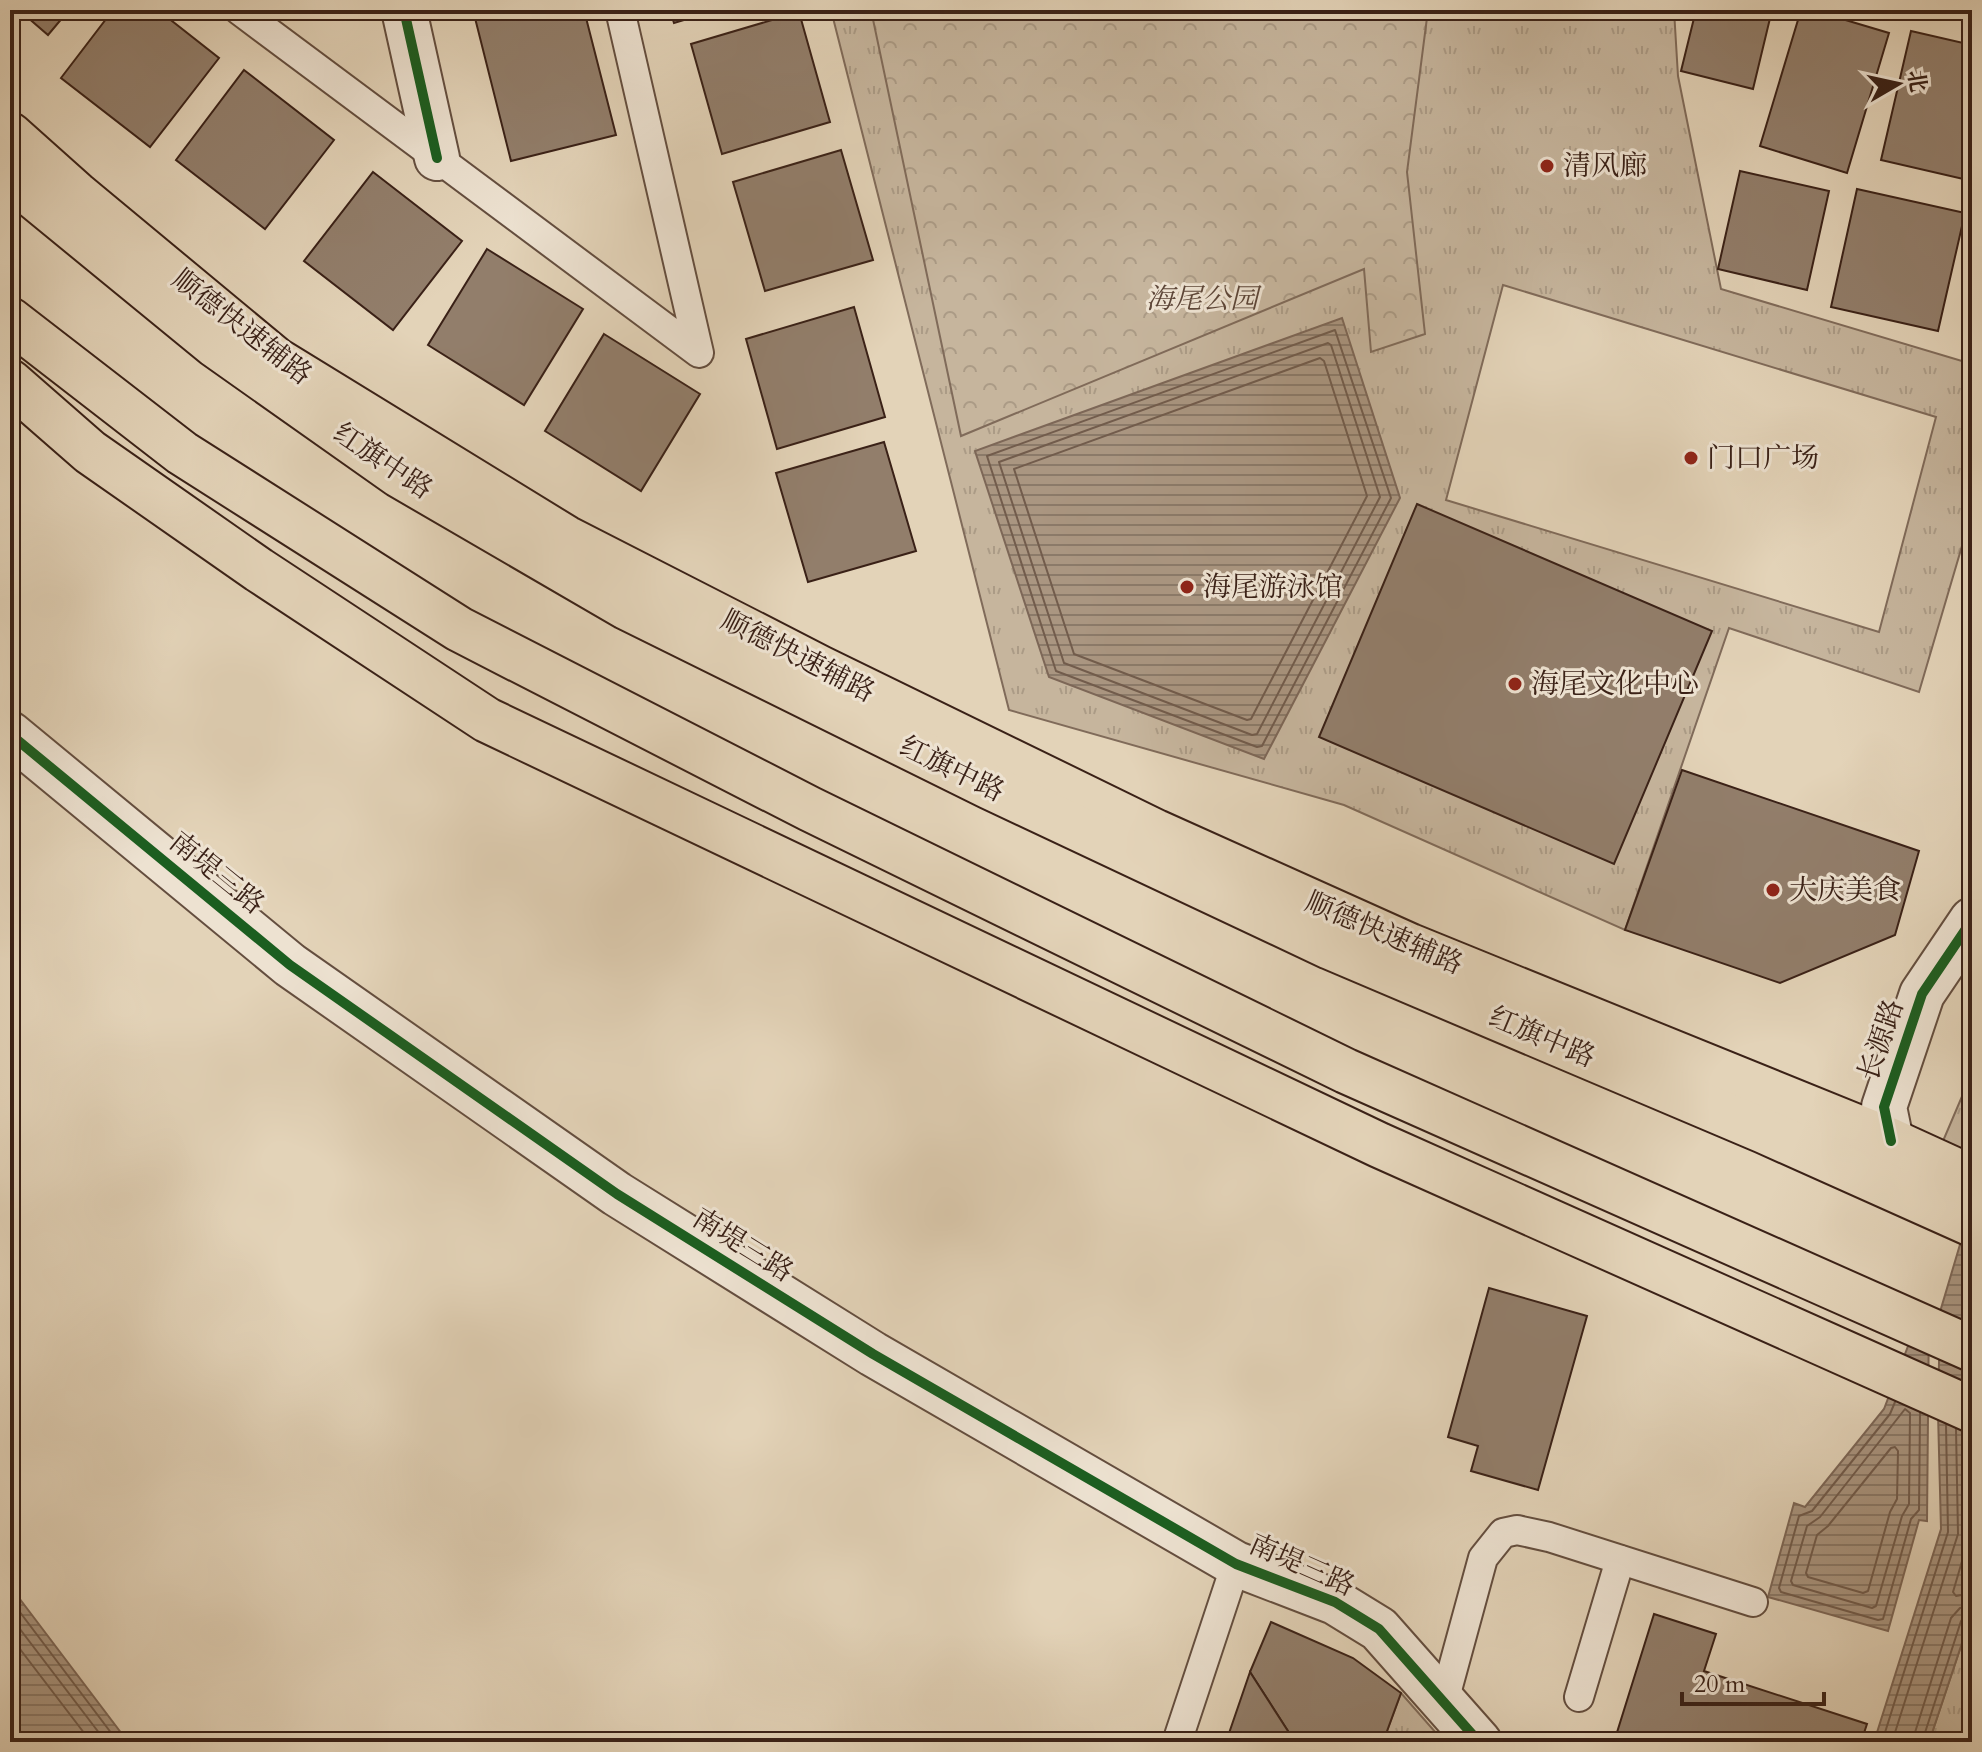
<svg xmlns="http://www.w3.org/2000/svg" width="1982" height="1752" font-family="Cardo,'Noto Serif SC',serif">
<defs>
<pattern id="grass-tufts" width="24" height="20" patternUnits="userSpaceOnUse" patternTransform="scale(2)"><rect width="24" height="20" fill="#c6b59d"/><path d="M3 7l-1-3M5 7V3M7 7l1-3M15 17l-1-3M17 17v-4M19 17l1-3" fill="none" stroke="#ab9b86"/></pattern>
<pattern id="forest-crowns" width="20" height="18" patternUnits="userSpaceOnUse" patternTransform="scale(2)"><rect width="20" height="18" fill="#c6b59d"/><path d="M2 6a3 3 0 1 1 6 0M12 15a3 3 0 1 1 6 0" fill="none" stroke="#ab9b86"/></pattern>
<pattern id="water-rules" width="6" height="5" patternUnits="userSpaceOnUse" patternTransform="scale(2)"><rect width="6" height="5" fill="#aa9681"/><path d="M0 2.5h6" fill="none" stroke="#8b7a69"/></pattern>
</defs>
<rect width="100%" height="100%" fill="#e3d3b8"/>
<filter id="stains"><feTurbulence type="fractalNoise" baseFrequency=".0025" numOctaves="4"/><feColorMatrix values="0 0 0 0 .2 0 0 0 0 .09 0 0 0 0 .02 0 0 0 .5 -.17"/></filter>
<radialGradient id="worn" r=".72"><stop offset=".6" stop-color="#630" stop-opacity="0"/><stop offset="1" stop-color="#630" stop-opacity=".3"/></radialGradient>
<g fill="url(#grass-tufts)" stroke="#806b5a" stroke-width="2" fill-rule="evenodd">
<path d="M 831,10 L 1674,10 L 1678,76 L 1721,289 L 1972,364 L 1972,512 L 1919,692 L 1729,628 L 1625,930 L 1344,805 L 1009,710 ZM 1503,285 L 1936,417 L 1879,632 L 1446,500 Z"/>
<path d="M 1972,1073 L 1972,1164 L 1940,1148 Z"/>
<path d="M 1972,1613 L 1972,1742 L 1929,1742 Z"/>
<path d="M 1401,1693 L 1444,1742 L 1383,1742 Z"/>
</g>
<path fill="url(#forest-crowns)" stroke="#806b5a" stroke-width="2" d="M 871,10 L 1428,10 L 1407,172 L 1425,334 L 1371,352 L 1364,269 L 961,436 Z"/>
<g fill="url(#water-rules)" stroke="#7d6757" stroke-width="2">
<path d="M 1342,318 L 1400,498 L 1264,759 L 1049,677 L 975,451 Z"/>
<path d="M 1972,1204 L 1972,1613 L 1929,1742 L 1874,1742 L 1941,1529 L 1938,1413 L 1940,1312 Z"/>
<path d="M 1923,1307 L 1929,1310 L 1927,1521 L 1919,1520 L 1888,1631 L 1768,1597 L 1794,1503 L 1805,1507 L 1884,1409 Z"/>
<path d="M 10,1586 L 128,1742 L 10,1742 Z"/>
</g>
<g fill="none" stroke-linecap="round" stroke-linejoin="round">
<g stroke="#725c4c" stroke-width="2">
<path d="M 1335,330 L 1391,498 L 1262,746 L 1257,747 L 1056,671 L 987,456 Z"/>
<path d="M 1328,343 L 1331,345 L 1380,497 L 1257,734 L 1252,735 L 1064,663 L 999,462 Z"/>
<path d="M 1320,358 L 1324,361 L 1367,496 L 1251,719 L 1247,720 L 1074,654 L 1014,469 Z"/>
<path d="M 1895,1402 L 1890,1414 L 1812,1511 L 1799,1516 L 1779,1588 L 1781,1592 L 1878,1620 L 1883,1619 L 1911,1519 L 1919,1510 L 1920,1413"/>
<path d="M 1905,1409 L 1910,1413 L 1909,1504 L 1902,1516 L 1876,1606 L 1872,1608 L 1793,1585 L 1791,1581 L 1807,1526 L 1820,1517 Z"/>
<path d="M 1968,1433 L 1970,1534 L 1953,1592 L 1956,1596 L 1972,1593"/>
<path d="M 1891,1448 L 1895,1447 L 1898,1451 L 1897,1499 L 1890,1512 L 1868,1591 L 1863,1593 L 1808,1577 L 1806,1573 L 1817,1535 L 1828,1526 Z"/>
<path d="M 10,1599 L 118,1742"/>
<path d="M 10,1616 L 106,1742"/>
<path d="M 10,1636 L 91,1742"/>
<path d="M 1882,1742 L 1948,1532 L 1946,1425"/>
<path d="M 1892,1742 L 1958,1534 L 1956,1429"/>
<path d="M 1912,1742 L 1951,1618 L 1960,1608 L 1972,1605"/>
<path d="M 1922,1742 L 1961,1621 L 1965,1616 L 1972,1615"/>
</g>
</g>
<g fill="#927e6b" stroke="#3a2117" stroke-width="2">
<path d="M 19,10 L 69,10 L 48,35 Z"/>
<path d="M 113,10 L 158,10 L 219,58 L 150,147 L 61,78 Z"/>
<path d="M 473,10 L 584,10 L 616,135 L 511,161 Z"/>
<path d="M 670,10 L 717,10 L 674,23 Z"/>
<path d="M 1696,10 L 1772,10 L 1753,89 L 1681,71 Z"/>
<path d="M 1801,10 L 1812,10 L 1889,33 L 1847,173 L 1760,146 Z"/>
<path d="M 799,12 L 830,122 L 722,154 L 691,44 Z"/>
<path d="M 1911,31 L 1972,45 L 1972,181 L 1881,160 Z"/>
<path d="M 244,70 L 334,140 L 265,229 L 176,160 Z"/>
<path d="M 841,150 L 873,260 L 765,291 L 733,182 Z"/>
<path d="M 1740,171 L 1829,191 L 1807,290 L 1718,269 Z"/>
<path d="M 373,172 L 462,241 L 393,330 L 304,261 Z"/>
<path d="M 1857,189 L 1965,213 L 1938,331 L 1831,307 Z"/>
<path d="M 487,249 L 583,309 L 524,405 L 428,345 Z"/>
<path d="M 854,307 L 885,417 L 777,449 L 746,339 Z"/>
<path d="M 1972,328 L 1972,357 L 1964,354 Z"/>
<path d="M 604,334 L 700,394 L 641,491 L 545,431 Z"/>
<path d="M 884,442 L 916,551 L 808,582 L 776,473 Z"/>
<path d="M 1417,504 L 1712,631 L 1614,864 L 1319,737 Z"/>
<path d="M 1682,770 L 1919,851 L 1895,935 L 1780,983 L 1625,930 Z"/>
<path d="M 1489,1288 L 1587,1316 L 1538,1490 L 1471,1471 L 1478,1446 L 1448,1437 Z"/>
<path d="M 1654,1614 L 1716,1634 L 1704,1671 L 1867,1724 L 1861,1742 L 1614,1742 Z"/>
<path d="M 1271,1622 L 1353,1658 L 1401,1693 L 1383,1742 L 1295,1742 L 1250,1672 Z"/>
<path d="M 1250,1672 L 1295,1742 L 1226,1742 Z"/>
</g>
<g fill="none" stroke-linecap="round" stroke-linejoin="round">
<defs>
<g id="lane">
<path d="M 239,10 L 699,353 L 620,10"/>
<path d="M 1579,1697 L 1620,1560"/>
<path d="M 1444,1701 L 1483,1558 L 1503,1533 L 1517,1530 L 1549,1537 L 1753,1602"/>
<path d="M 1177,1742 L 1236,1564"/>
</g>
<g id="street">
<path d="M 404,10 L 437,158"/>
<path d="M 10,734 L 290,965 L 617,1194 L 873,1354 L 1236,1564 L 1335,1602 L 1379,1629 L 1479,1742"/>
<path d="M 1891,1141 L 1884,1107 L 1922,994 L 1972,920"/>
</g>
<g id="primary">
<path d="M 10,135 L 76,194 L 276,360 L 566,538 L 820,668 L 1156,832 L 1410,946 L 1891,1141 L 1972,1178"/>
<path d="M 10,382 L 90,452 L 259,570 L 487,720 L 1379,1145 L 1972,1410"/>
</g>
<g id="highway">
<path d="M 10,177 L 215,345 L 399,475 L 626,607 L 990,787 L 1330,947 L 1764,1131 L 1972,1224"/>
<path d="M 10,320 L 182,453 L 459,629 L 810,809 L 1346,1071 L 1972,1349"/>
</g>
</defs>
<use href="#lane" stroke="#644e3f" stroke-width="32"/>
<use href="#street" stroke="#644e3f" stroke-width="48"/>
<use href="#primary" stroke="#3a2117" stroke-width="48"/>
<use href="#highway" stroke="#3a2117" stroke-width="48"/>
<use href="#lane" stroke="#ede2d1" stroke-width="28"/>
<use href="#street" stroke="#ede2d1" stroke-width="44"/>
<use href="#primary" stroke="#e3d3b8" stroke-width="44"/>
<use href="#highway" stroke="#e3d3b8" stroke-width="44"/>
<defs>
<g id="cycleway">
<path d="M 404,10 L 437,158"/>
<path d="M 10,734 L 290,965 L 617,1194 L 873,1354 L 1236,1564 L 1335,1602 L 1379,1629 L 1479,1742"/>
<path d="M 1891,1141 L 1884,1107 L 1922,994 L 1972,920"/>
</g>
</defs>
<use href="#cycleway" stroke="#ede2d1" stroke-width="15"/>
<use href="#cycleway" stroke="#1b5e20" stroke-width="10"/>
</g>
<g fill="#8f2418" stroke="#ede2d1" stroke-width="3">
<circle cx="1547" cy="166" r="8"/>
<circle cx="1691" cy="458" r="8"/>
<circle cx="1187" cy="587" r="8"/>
<circle cx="1515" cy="684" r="8"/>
<circle cx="1773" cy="890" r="8"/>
</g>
<g text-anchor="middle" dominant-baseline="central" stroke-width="6" stroke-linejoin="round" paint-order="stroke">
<g font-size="28" fill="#3a2117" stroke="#ede2d1" text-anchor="start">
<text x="1563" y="166">清风廊</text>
<text x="1707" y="458">门口广场</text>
<text x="1203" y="587">海尾游泳馆</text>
<text x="1531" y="684">海尾文化中心</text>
<text x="1789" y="890">大庆美食</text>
</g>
<g font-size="28" font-style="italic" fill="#5d4638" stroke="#ede2d1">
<text x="1202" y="299">海尾公园</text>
</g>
<g font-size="28" fill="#3a2117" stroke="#ede2d1">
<text transform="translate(242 327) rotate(38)">顺德快速辅路</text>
<text transform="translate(383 461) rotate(34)">红旗中路</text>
<text transform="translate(798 656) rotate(27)">顺德快速辅路</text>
<text transform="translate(952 769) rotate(26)">红旗中路</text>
<text transform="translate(217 873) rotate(39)">南堤三路</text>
<text transform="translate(1384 933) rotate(23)">顺德快速辅路</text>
<text transform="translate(1542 1037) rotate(23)">红旗中路</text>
<text transform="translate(1881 1040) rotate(-71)">长源路</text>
<text transform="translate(743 1245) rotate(32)">南堤三路</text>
<text transform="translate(1302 1565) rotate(24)">南堤三路</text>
</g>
</g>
<rect width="1982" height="1752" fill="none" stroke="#e3d3b8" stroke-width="40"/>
<rect x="12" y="12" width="1958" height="1728" fill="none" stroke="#3a2117" stroke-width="4"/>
<rect x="20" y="20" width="1942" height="1712" fill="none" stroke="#3a2117" stroke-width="2"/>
<g transform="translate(1898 84) rotate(81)" stroke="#ede2d1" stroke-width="6" paint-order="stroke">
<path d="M0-6L14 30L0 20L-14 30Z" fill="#3a2117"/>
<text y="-12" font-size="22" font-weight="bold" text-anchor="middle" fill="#3a2117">北</text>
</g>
<path d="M1682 1692v12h142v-12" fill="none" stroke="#3a2117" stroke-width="4"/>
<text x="1694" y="1692" font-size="24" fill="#3a2117" stroke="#ede2d1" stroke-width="6" paint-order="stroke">20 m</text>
<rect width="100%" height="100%" filter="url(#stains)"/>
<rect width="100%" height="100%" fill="url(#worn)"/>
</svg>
